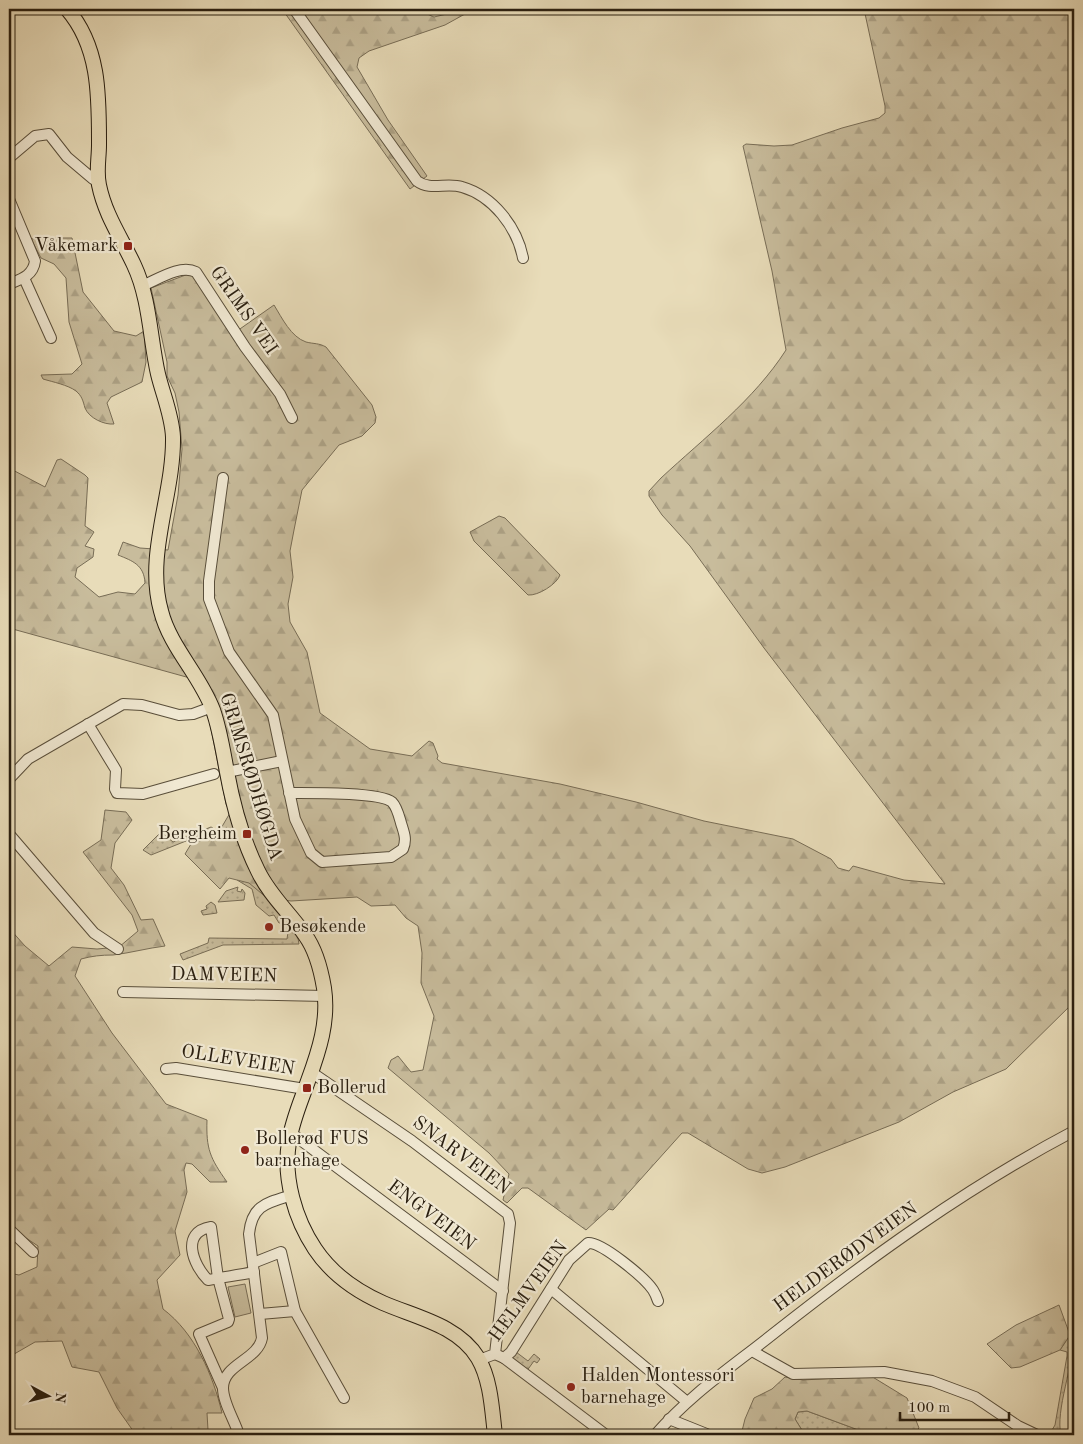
<svg xmlns="http://www.w3.org/2000/svg" width="1083" height="1444" font-family="'Old Standard TT',serif">
<defs>
<pattern id="grass-dots" width="8" height="8" patternUnits="userSpaceOnUse" patternTransform="scale(1.25)"><rect width="8" height="8" fill="#c8bc9c"/><path d="M2 2h.1M6 6h.1" fill="none" stroke="#aca185" stroke-width="1.8" stroke-linecap="round"/></pattern>
<pattern id="forest-firs" width="22" height="20" patternUnits="userSpaceOnUse" patternTransform="scale(1.25)"><rect width="22" height="20" fill="#c8bc9c"/><path d="M5 1l3.5 6h-7zM16 11l3.5 6h-7z" fill="#aca185"/></pattern>
</defs>
<rect width="100%" height="100%" fill="#e8dcb9"/>
<filter id="stains"><feTurbulence type="fractalNoise" baseFrequency=".004" numOctaves="4"/><feColorMatrix values="0 0 0 0 .2 0 0 0 0 .09 0 0 0 0 .02 0 0 0 .5 -.17"/></filter>
<radialGradient id="worn" r=".72"><stop offset=".6" stop-color="#630" stop-opacity="0"/><stop offset="1" stop-color="#630" stop-opacity=".3"/></radialGradient>
<g fill="url(#grass-dots)" stroke="#786d56">
<path d="M 211,827 L 213,828 L 211,831 L 151,855 L 143,850 L 161,832 L 173,842 Z"/>
<path d="M 249,872 L 286,920 L 284,923 L 279,923 L 274,915 L 269,916 L 256,905 L 252,889 L 237,880 Z"/>
<path d="M 238,887 L 237,891 L 241,892 L 242,889 L 245,893 L 244,900 L 218,902 L 226,891 Z"/>
<path d="M 211,902 L 215,905 L 217,913 L 203,915 L 201,911 L 207,909 L 206,906 Z"/>
<path d="M 293,928 L 297,933 L 299,944 L 223,945 L 183,960 L 180,954 L 208,943 L 209,938 L 287,939 L 288,932 Z"/>
<path d="M 1070,1335 L 1074,1335 C 1074,1364 1055,1411 1061,1435 L 1049,1435 L 1055,1425 L 1067,1356 L 1067,1352 L 1060,1350 Z"/>
<path d="M 516,1352 L 528,1361 L 534,1354 L 540,1359 L 537,1363 L 534,1361 L 526,1372 L 510,1360 Z"/>
<path d="M 807,1411 L 872,1435 L 805,1435 L 795,1419 L 798,1412 Z"/>
</g>
<g fill="url(#forest-firs)" stroke="#786d56">
<path d="M 282,9 L 416,9 L 434,17 L 451,13 L 457,9 L 474,9 L 445,25 L 369,51 L 359,58 L 357,67 L 388,120 L 427,176 L 410,189 Z"/>
<path d="M 864,9 L 1074,9 L 1074,1002 L 1006,1069 L 953,1092 L 899,1122 L 785,1167 L 762,1173 L 748,1169 L 688,1133 L 682,1133 L 613,1210 L 609,1209 L 586,1230 L 528,1188 L 522,1188 L 507,1203 L 503,1200 L 509,1174 L 489,1153 L 388,1068 L 391,1060 L 398,1056 L 411,1072 L 423,1070 L 434,1016 L 421,983 L 422,953 L 418,926 L 406,918 L 395,905 L 371,906 L 357,897 L 291,901 L 267,898 L 249,883 L 229,878 L 220,889 L 185,854 L 191,844 L 217,835 L 230,813 L 226,804 L 208,714 L 190,678 L 9,628 L 9,468 L 45,487 L 57,460 L 61,459 L 85,475 L 88,478 L 85,526 L 94,532 L 85,546 L 94,549 L 93,557 L 77,568 L 75,577 L 99,597 L 118,592 L 135,594 L 145,583 C 144,565 133,561 118,555 L 123,542 L 140,548 L 168,550 L 178,495 L 182,449 L 179,412 L 175,393 L 167,376 L 167,362 L 151,288 L 199,270 L 237,331 L 274,305 C 282,318 291,337 306,342 C 314,344 319,343 326,347 L 372,405 L 376,417 L 375,423 L 362,436 L 339,445 L 302,490 L 294,530 L 290,551 L 293,577 L 288,604 L 290,622 L 307,652 L 320,713 L 370,749 L 412,756 L 429,741 L 433,743 L 438,756 L 437,759 L 442,763 L 560,784 L 636,802 L 704,821 L 793,839 L 831,859 L 838,868 L 849,871 L 853,866 L 904,880 L 945,884 L 764,648 L 690,546 L 662,515 L 649,496 L 649,491 L 661,478 C 704,438 754,400 786,350 L 772,271 L 743,146 L 746,144 L 774,146 L 792,145 L 842,128 L 879,118 L 885,113 L 885,106 Z"/>
<path d="M 46,238 L 72,238 L 83,292 L 114,331 L 136,336 L 144,331 L 146,362 L 142,382 L 111,397 L 107,403 L 114,424 C 104,425 89,418 85,408 C 83,401 82,396 76,391 C 68,385 53,382 43,379 L 41,375 L 72,374 L 82,364 L 69,322 L 66,278 L 54,264 L 41,258 L 31,239 Z"/>
<path d="M 499,516 L 505,518 L 560,575 C 557,584 538,596 528,595 L 474,541 L 470,532 Z"/>
<path d="M 105,810 L 126,812 L 132,820 L 115,843 L 111,868 L 124,885 L 141,920 L 153,919 L 165,946 C 148,948 130,953 113,955 C 101,955 92,956 81,959 L 75,976 L 112,1033 L 166,1104 L 207,1120 C 206,1149 210,1158 227,1182 L 210,1182 L 192,1164 L 186,1163 L 184,1170 L 187,1192 L 175,1231 L 180,1255 L 157,1280 L 163,1309 C 195,1333 213,1375 222,1413 L 207,1413 L 208,1430 L 197,1432 L 197,1435 L 136,1435 L 117,1408 L 99,1372 L 72,1367 L 62,1341 L 35,1342 L 9,1357 L 9,1273 L 19,1275 L 37,1267 L 38,1246 L 14,1230 L 9,1221 L 9,928 L 25,946 L 49,966 L 72,947 L 97,949 L 119,947 L 138,931 L 132,915 L 83,852 L 101,840 Z"/>
<path d="M 1059,1305 L 1070,1335 L 1060,1350 L 1020,1367 L 1011,1368 L 987,1344 L 1016,1325 Z"/>
<path d="M 871,1376 L 907,1398 L 919,1428 L 912,1435 L 872,1435 L 807,1411 L 798,1412 L 795,1419 L 805,1435 L 741,1435 L 745,1419 L 754,1398 L 772,1389 L 785,1377 L 803,1380 Z"/>
</g>
<path fill="#c8bc9c" stroke="#786d56" d="M 245,1284 L 251,1313 L 235,1317 L 228,1287 Z"/>
<g fill="none" stroke-linecap="round" stroke-linejoin="round">
<defs>
<g id="minor">
<path d="M 9,9 L 10,9"/>
<path d="M 294,9 L 417,181 C 430,191 447,182 462,187 C 493,196 517,227 523,258"/>
<path d="M 9,158 L 35,136 L 49,134 L 67,157 L 93,179 L 98,179"/>
<path d="M 9,199 L 35,261 C 33,276 21,279 9,284"/>
<path d="M 24,278 L 51,338"/>
<path d="M 142,286 C 157,280 180,264 196,272 L 245,347 L 280,394 L 292,418"/>
<path d="M 223,478 L 209,581 L 209,599 L 229,652 L 273,715 L 295,819 L 311,853 L 322,862 L 391,857 L 403,849 C 407,839 404,833 401,823 C 399,816 397,807 392,802 C 380,792 308,793 289,793"/>
<path d="M 88,724 L 116,770 L 115,789 L 117,793 L 143,794 L 214,774"/>
<path d="M 227,772 L 282,761"/>
<path d="M 9,779 L 28,759 L 123,704 L 142,705 L 179,715 L 193,714 L 212,707"/>
<path d="M 9,834 L 94,933 L 118,949"/>
<path d="M 123,992 L 325,996"/>
<path d="M 166,1069 L 176,1068 L 305,1089"/>
<path d="M 311,1072 L 412,1141 L 508,1214 L 510,1223 L 508,1241 L 495,1354 L 479,1360"/>
<path d="M 291,1133 L 503,1291"/>
<path d="M 9,1229 L 33,1252"/>
<path d="M 253,1263 L 281,1252 L 295,1311 L 344,1398"/>
<path d="M 551,1289 L 686,1401"/>
<path d="M 260,1314 L 295,1311"/>
<path d="M 752,1351 L 793,1374 L 884,1372 L 932,1381 L 975,1397 L 1018,1426 L 1037,1435"/>
<path d="M 495,1354 L 504,1358 L 511,1352 L 569,1260 L 588,1243 C 602,1242 645,1278 653,1290 C 655,1293 657,1298 658,1301"/>
<path d="M 504,1358 L 606,1435"/>
<path d="M 223,1388 L 199,1334 L 228,1322 L 229,1319 L 218,1278 L 211,1227 C 180,1232 193,1265 208,1280 C 224,1277 239,1275 254,1272"/>
<path d="M 669,1419 L 709,1435"/>
<path d="M 239,1435 C 235,1421 223,1403 223,1388 C 223,1364 258,1360 262,1338 L 249,1234 C 252,1205 266,1203 292,1195"/>
<path d="M 655,1435 C 692,1393 729,1369 773,1334 C 868,1259 966,1188 1074,1131"/>
</g>
<path id="major" d="M 67,9 C 100,47 99,97 99,145 C 99,158 96,172 99,185 C 105,215 122,239 134,265 C 150,299 150,339 158,374 C 163,395 172,415 173,437 C 174,495 145,554 161,611 C 170,647 200,675 213,710 C 220,730 223,751 227,772 C 233,805 243,841 258,871 C 270,896 290,913 305,935 C 316,950 321,970 324,988 C 329,1021 319,1051 308,1081 C 301,1101 292,1121 289,1142 C 283,1178 295,1219 315,1249 C 331,1273 356,1291 383,1303 C 415,1317 458,1325 478,1358 C 491,1380 492,1410 495,1435"/>
</defs>
<use href="#minor" stroke="#594e3a" stroke-width="12"/>
<use href="#major" stroke="#291e0f" stroke-width="16"/>
<use href="#minor" stroke="#f0e8d2" stroke-width="10"/>
<use href="#major" stroke="#e8dcb9" stroke-width="14"/>
</g>
<g fill="#8f2418" stroke="#f0e8d2" stroke-width="2">
<rect x="123" y="241" width="10" height="10" rx="2.5"/>
<rect x="242" y="829" width="10" height="10" rx="2.5"/>
<circle cx="269" cy="927" r="5"/>
<rect x="302" y="1083" width="10" height="10" rx="2.5"/>
<circle cx="245" cy="1150" r="5"/>
<circle cx="571" cy="1387" r="5"/>
</g>
<g text-anchor="middle" dominant-baseline="central" stroke-width="4.5" stroke-linejoin="round" paint-order="stroke">
<g font-size="19" fill="#291e0f" stroke="#f0e8d2" text-anchor="start">
<text x="118" y="246" text-anchor="end">Våkemark</text>
<text x="237" y="834" text-anchor="end">Bergheim</text>
<text x="279" y="927">Besøkende</text>
<text x="317" y="1088">Bollerud</text>
<text x="255" y="1139">Bollerød FUS<tspan x="255" dy="22">barnehage</tspan></text>
<text x="581" y="1376">Halden Montessori<tspan x="581" dy="22">barnehage</tspan></text>
</g>
<g font-size="19" fill="#291e0f" stroke="#f0e8d2">
<text transform="translate(243 311) rotate(55)">GRIMS VEI</text>
<text transform="translate(250 777) rotate(73)">GRIMSRØDHØGDA</text>
<text transform="translate(224 976) rotate(1)">DAMVEIEN</text>
<text transform="translate(238 1061) rotate(9)">OLLEVEIEN</text>
<text transform="translate(461 1156) rotate(37)">SNARVEIEN</text>
<text transform="translate(431 1216) rotate(37)">ENGVEIEN</text>
<text transform="translate(846 1258) rotate(-36)">HELDERØDVEIEN</text>
<text transform="translate(529 1292) rotate(-54)">HELMVEIEN</text>
</g>
</g>
<rect width="1083" height="1444" fill="none" stroke="#e8dcb9" stroke-width="30"/>
<rect x="10" y="10" width="1063" height="1424" fill="none" stroke="#291e0f" stroke-width="2.5"/>
<rect x="15" y="15" width="1053" height="1414" fill="none" stroke="#291e0f"/>
<g transform="translate(48 1396) rotate(97)" stroke="#f0e8d2" stroke-width="4" paint-order="stroke">
<path d="M0-4L9 19L0 12L-9 19Z" fill="#291e0f"/>
<text y="-8" font-size="14" font-weight="bold" text-anchor="middle" fill="#291e0f">N</text>
</g>
<path d="M900 1412v8h109v-8" fill="none" stroke="#291e0f" stroke-width="2.5"/>
<text x="908" y="1412" font-size="15" fill="#291e0f" stroke="#f0e8d2" stroke-width="4" paint-order="stroke">100 m</text>
<rect width="100%" height="100%" filter="url(#stains)"/>
<rect width="100%" height="100%" fill="url(#worn)"/>
</svg>
